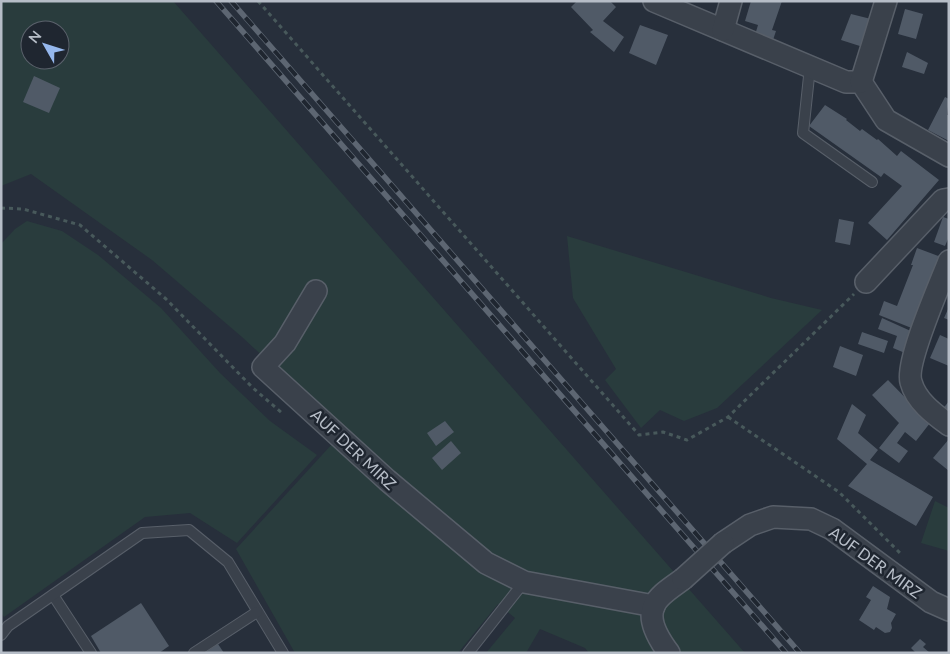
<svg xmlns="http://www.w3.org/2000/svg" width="950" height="654" font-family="Lato,sans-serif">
<rect width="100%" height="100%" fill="#272f3b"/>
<g fill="#293c3d" fill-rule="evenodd">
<path d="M 1,1 L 173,1 L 745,653 L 589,653 L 585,648 L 540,629 L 526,653 L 486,653 L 515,618 L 498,604 L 458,653 L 295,653 L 236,549 L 344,431 L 242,337 L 152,260 L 31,174 L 1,186 ZM 30,30 L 60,30 L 60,60 L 30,60 Z"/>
<path d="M 27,221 L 62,231 L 98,255 L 161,308 L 220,373 L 270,421 L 317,455 L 237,543 L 190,513 L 145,517 L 4,617 L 1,613 L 1,244 L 15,229 Z"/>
<path d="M 567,236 L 771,298 L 822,310 L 717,408 L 684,421 L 660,410 L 641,428 L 605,380 L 616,369 L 573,298 Z"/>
<path d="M 935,501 L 949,508 L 949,551 L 921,543 Z"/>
</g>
<g fill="#505a67">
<path d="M 577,1 L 610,1 L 616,7 L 603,21 L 624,37 L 614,52 L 590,32 L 593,30 L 571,7 Z"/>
<path d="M 751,1 L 782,1 L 772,30 L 776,31 L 773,40 L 755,35 L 758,25 L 745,21 Z"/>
<path d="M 905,9 L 923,14 L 916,39 L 898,34 Z"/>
<path d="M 851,14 L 871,19 L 863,47 L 841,40 Z"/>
<path d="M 640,25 L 668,35 L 656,65 L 629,53 Z"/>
<path d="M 907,52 L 928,63 L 924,74 L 902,67 Z"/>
<path d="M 34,76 L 60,88 L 49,113 L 23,102 Z"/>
<path d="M 945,97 L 949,99 L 947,115 L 949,115 L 949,141 L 928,130 Z"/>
<path d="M 825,105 L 847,119 L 846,120 L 860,131 L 862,129 L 877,140 L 878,139 L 897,156 L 901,151 L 939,180 L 887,240 L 868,223 L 902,186 L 884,173 L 881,177 L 809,126 Z"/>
<path d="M 943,217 L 949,219 L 949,237 L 945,246 L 934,242 Z"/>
<path d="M 839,219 L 854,222 L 850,245 L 835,242 Z"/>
<path d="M 917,248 L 941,257 L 914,329 L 879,315 L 884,301 L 897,306 L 913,265 L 911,265 Z"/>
<path d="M 949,307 L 949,320 L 944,318 Z"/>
<path d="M 882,318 L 913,332 L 905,353 L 893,348 L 897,336 L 878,329 Z"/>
<path d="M 862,332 L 888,341 L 884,353 L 858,344 Z"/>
<path d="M 940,335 L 949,339 L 949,366 L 930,358 Z"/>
<path d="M 840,346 L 863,355 L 856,376 L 833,367 Z"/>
<path d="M 888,380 L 930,423 L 916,441 L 905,432 L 897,443 L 908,451 L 899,463 L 879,448 L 899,423 L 872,395 Z"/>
<path d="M 949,401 L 949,416 L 942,410 Z"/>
<path d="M 852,404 L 866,415 L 858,433 L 878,450 L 870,460 L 933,497 L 916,526 L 848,486 L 867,464 L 837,439 Z"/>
<path d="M 445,421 L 454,432 L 436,446 L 427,433 Z"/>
<path d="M 949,439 L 949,471 L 933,458 Z"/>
<path d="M 451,441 L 461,453 L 442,470 L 432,458 Z"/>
<path d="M 873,586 L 890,597 L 887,609 L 896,614 L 891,623 L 892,628 L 890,632 L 885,633 L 876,627 L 874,630 L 859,620 L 871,600 L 866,597 Z"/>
<path d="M 141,603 L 169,646 L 159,653 L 101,653 L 91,636 Z"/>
<path d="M 920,639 L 926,644 L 923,647 L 930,653 L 916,653 L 911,648 Z"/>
<path d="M 218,644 L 224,653 L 207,653 L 206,652 Z"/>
</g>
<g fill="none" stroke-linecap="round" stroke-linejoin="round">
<defs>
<g id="lane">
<path d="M 810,67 L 803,133 L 872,182"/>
<path d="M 53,595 L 91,653"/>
<path d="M 1,635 L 8,626 L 142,533 L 189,530 L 228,562 L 283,653"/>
<path d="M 194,653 L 257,612"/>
<path d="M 468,653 L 524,582"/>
</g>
<g id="street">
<path d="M 654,1 L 846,82 L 861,82 L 886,120 L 949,156"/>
<path d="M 723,30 L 731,1"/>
<path d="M 861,82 L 886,1"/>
<path d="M 949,261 C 940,284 905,363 911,382 C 916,401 934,414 949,425"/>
<path d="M 866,282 L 943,200 L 949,199"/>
<path d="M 316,291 L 285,343 L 263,367 L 387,480 L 486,563 L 524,582 L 654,606"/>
<path d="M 723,543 L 750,525 L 773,517 L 811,519 L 832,529 L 931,602 L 949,610"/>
<path d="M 669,653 C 660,641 647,621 654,606 C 658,595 674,586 683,579"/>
</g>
</defs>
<use href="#lane" stroke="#585f69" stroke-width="12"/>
<use href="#street" stroke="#585f69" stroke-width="24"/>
<g stroke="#48595b" stroke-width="3" stroke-dasharray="4 4" stroke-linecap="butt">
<path d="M 258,1 L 639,435 L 663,432 L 687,440 L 728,417 L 854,294"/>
<path d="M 1,208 L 23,209 L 80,225 L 166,299 L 253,388 L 282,413"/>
<path d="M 728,417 L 839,492 L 901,554"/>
</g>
<use href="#lane" stroke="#3a414b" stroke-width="10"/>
<use href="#street" stroke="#3a414b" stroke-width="21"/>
<defs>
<g id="rail">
<path d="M 216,1 L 786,653"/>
<path d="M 231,1 L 800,653"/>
</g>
</defs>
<use href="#rail" stroke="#5d6672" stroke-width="5.5"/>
<use href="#rail" stroke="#1f2630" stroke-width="4" stroke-dasharray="11" stroke-linecap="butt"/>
<defs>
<path id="street-bridge" d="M 683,579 L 723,543"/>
</defs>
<use href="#street-bridge" stroke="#585f69" stroke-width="24" stroke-linecap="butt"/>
<use href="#street-bridge" stroke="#3a414b" stroke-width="21"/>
</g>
<g text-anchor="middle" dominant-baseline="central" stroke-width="5" stroke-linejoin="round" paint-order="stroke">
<g font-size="16" fill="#b6bdc7" stroke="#1f2630">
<text transform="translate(354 449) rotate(43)">AUF DER MIRZ</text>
<text transform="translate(876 562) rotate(36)">AUF DER MIRZ</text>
</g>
</g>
<rect width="950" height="654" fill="none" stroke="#b6bdc7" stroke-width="5"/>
<g transform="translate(45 45) rotate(309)"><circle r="24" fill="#1f2630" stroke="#5b626c"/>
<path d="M0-4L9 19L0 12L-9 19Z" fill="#95b7ed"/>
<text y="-8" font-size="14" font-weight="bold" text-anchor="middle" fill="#b6bdc7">N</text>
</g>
</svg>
